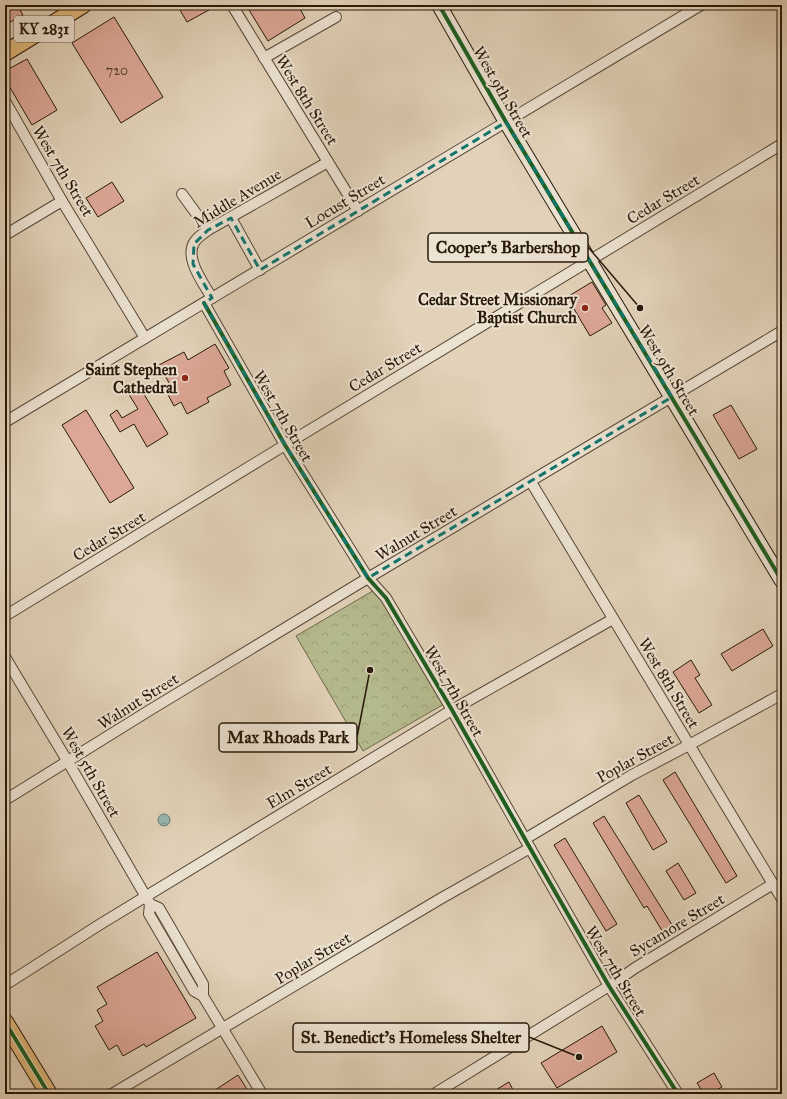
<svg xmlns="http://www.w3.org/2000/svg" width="787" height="1099" font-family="'IM FELL Great Primer',serif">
<defs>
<pattern id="park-crowns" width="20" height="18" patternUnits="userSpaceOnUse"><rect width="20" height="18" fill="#b5bb8e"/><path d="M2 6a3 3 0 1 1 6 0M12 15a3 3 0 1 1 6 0" fill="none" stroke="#9ca079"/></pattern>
<pattern id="water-waves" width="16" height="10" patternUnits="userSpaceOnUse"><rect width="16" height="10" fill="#95b7b1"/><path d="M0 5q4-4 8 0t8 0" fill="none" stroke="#7a948e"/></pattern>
</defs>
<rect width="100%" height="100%" fill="#e2d2b9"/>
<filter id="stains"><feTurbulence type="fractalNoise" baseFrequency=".005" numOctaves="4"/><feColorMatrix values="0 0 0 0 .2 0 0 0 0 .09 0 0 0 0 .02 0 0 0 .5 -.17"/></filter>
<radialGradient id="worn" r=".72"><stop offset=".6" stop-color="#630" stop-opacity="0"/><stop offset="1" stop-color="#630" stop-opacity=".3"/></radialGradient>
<path fill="url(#park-crowns)" stroke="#6e6a4c" d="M 376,589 L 444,704 L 363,751 L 296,636 Z"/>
<circle fill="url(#water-waves)" stroke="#69786e" cx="164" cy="820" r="6"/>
<g fill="#dca796" stroke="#281909">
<path d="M 5,5 L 17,5 L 23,15 L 5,25 Z"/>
<path d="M 177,5 L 218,5 L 187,22 Z"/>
<path d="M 246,5 L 298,5 L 305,18 L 268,41 Z"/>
<path d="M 114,17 L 163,97 L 121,123 L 72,43 Z"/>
<path d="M 27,59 L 57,110 L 32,125 L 5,79 L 5,71 Z"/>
<path d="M 112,182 L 124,201 L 98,217 L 86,198 Z"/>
<path d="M 592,282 L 606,305 L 602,308 L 612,323 L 590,336 L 567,297 Z"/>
<path d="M 215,344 L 229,368 L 224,371 L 231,385 L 207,398 L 209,402 L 187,414 L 181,402 L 174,406 L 166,391 L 172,388 L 159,365 L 184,352 L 188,360 Z"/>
<path d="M 139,386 L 168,434 L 147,447 L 134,424 L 120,432 L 110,415 L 117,410 L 122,418 L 138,409 L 128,393 Z"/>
<path d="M 731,405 L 757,449 L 739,459 L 713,415 Z"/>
<path d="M 86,410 L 134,488 L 110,503 L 62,425 Z"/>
<path d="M 763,629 L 773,646 L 732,671 L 721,654 Z"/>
<path d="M 691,660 L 700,675 L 695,678 L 712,705 L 699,713 L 673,672 Z"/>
<path d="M 675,772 L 737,876 L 726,883 L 663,780 Z"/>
<path d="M 639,795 L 667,842 L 653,850 L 626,803 Z"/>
<path d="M 604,816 L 674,928 L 664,934 L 647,906 L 644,908 L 593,823 Z"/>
<path d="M 565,838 L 617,924 L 606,931 L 554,845 Z"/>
<path d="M 678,863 L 696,893 L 684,900 L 666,871 Z"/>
<path d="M 157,952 L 196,1018 L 146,1047 L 144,1044 L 123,1056 L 117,1045 L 109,1050 L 95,1026 L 103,1021 L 97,1010 L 107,1004 L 97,987 Z"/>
<path d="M 602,1026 L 617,1052 L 557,1088 L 541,1063 Z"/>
<path d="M 714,1073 L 722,1087 L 710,1094 L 704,1094 L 697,1083 Z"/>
<path d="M 238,1075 L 250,1094 L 209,1094 Z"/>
<path d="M 509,1082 L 515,1094 L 489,1094 Z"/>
</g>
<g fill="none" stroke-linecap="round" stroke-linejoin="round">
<defs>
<g id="street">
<path d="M 232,5 L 358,211"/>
<path d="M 264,58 L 336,17"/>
<path d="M 5,101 L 62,201 L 145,338"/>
<path d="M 182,194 L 208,230"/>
<path d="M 231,218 L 260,270"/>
<path d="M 5,235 L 62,201"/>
<path d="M 212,298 C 204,284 182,256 196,240 C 199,236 204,233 208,230 L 328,162"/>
<path d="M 204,303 L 285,445 L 368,578 L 386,598 L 452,710 L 530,848 L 609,986 L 678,1094"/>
<path d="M 5,422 L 701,5"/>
<path d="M 531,482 L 782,899"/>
<path d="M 5,616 L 285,445 L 782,144"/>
<path d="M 5,657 L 68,762 L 146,897 L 150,904 L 159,908 L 203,984 L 203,996"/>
<path d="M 5,800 L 150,710 L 368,578 L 782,331"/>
<path d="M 525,839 L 632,775 L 689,745 L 782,694"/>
<path d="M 150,904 L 149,914 L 194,991 L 203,996 L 262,1094"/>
<path d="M 5,985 L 99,925 L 452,710 L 613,619"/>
<path d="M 112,1094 L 440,899 L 530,848"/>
<path d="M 434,1094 L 609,986 L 635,968 L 773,884"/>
</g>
<path id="secondary" d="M 439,5 L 506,122 L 782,581"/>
<g id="primary">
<path d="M 5,53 L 83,5"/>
<path d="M 5,1022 L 49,1094"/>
</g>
</defs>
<use href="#street" stroke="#564735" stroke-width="12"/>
<use href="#secondary" stroke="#281909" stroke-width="16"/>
<use href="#primary" stroke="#281909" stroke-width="18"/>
<use href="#street" stroke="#ece2d2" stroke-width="10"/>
<use href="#secondary" stroke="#ece2d2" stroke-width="14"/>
<use href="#primary" stroke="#e1b97c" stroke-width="16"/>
<defs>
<g id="cycleway">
<path d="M 439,5 L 506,122 L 782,581"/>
<path d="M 204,303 L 285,445 L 368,578 L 386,598 L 452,710 L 530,848 L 609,986 L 678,1094"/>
<path d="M 5,1022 L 49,1094"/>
</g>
</defs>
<use href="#cycleway" stroke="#ece2d2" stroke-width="6"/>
<use href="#cycleway" stroke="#1b5e20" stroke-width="4"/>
</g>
<path fill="none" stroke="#0f766e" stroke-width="3" stroke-dasharray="8 5" stroke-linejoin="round" d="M 506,122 L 672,397 L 368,578 L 285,445 L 204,303 L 212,298 L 193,264 L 194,244 L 208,230 L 231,218 L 260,270 Z"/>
<g fill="#8f2418" stroke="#ece2d2" stroke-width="1.5">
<circle cx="585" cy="308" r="4"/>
<circle cx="185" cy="378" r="4"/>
</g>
<g text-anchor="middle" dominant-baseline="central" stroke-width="4" stroke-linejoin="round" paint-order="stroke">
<g font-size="14" fill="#553c2c">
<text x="117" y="70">720</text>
</g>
<rect fill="#ece2d2" stroke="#635545" stroke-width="1" x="14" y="16" width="60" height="26" rx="3"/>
<g font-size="15" font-weight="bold" fill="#281909">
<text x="44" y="29">KY 2831</text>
</g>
<g font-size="16" fill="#281909" stroke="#ece2d2">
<text transform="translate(503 92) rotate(60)">West 9th Street</text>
<text transform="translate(307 100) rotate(58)">West 8th Street</text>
<text transform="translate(63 171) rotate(59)">West 7th Street</text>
<text transform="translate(237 198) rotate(-31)">Middle Avenue</text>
<text transform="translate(663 199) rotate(-31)">Cedar Street</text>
<text transform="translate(345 201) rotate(-31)">Locust Street</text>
<text transform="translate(385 367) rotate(-31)">Cedar Street</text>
<text transform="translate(669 370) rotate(59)">West 9th Street</text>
<text transform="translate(283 416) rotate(60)">West 7th Street</text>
<text transform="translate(416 533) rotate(-31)">Walnut Street</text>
<text transform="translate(109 536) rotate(-31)">Cedar Street</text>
<text transform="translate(669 683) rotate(59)">West 8th Street</text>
<text transform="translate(454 691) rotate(60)">West 7th Street</text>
<text transform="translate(138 701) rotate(-32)">Walnut Street</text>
<text transform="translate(635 758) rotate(-29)">Poplar Street</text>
<text transform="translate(91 772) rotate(60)">West 5th Street</text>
<text transform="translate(299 786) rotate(-31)">Elm Street</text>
<text transform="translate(677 925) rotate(-31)">Sycamore Street</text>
<text transform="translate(313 958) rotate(-31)">Poplar Street</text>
<text transform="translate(616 971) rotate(59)">West 7th Street</text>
</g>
<g font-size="16" font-weight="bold" fill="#281909" stroke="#ece2d2" text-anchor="end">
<text x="577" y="299">Cedar Street Missionary<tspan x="577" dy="18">Baptist Church</tspan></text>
<text x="177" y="369">Saint Stephen<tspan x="177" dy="18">Cathedral</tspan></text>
</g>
</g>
<path fill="none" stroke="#281909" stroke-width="1.5" d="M640 308L588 247M370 670L357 737M579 1057L529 1037"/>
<g fill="#281909" stroke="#ece2d2" stroke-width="1.5">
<circle cx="640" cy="308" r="4"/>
<circle cx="370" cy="670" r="4"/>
<circle cx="579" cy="1057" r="4"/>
</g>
<g fill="#ece2d2" stroke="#281909" stroke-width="1.5">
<rect x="428" y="233" width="160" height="29" rx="4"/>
<rect x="219" y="723" width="138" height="29" rx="4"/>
<rect x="293" y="1023" width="236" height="29" rx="4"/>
</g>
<g font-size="17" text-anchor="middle" font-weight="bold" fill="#281909">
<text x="508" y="253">Cooper's Barbershop</text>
<text x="288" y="743">Max Rhoads Park</text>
<text x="411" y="1043">St. Benedict's Homeless Shelter</text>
</g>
<rect width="787" height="1099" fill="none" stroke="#e2d2b9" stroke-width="20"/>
<rect x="6" y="6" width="775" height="1087" fill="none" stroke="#281909" stroke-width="2"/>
<rect x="10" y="10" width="767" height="1079" fill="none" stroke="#281909"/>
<rect width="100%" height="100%" filter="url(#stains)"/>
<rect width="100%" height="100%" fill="url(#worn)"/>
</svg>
